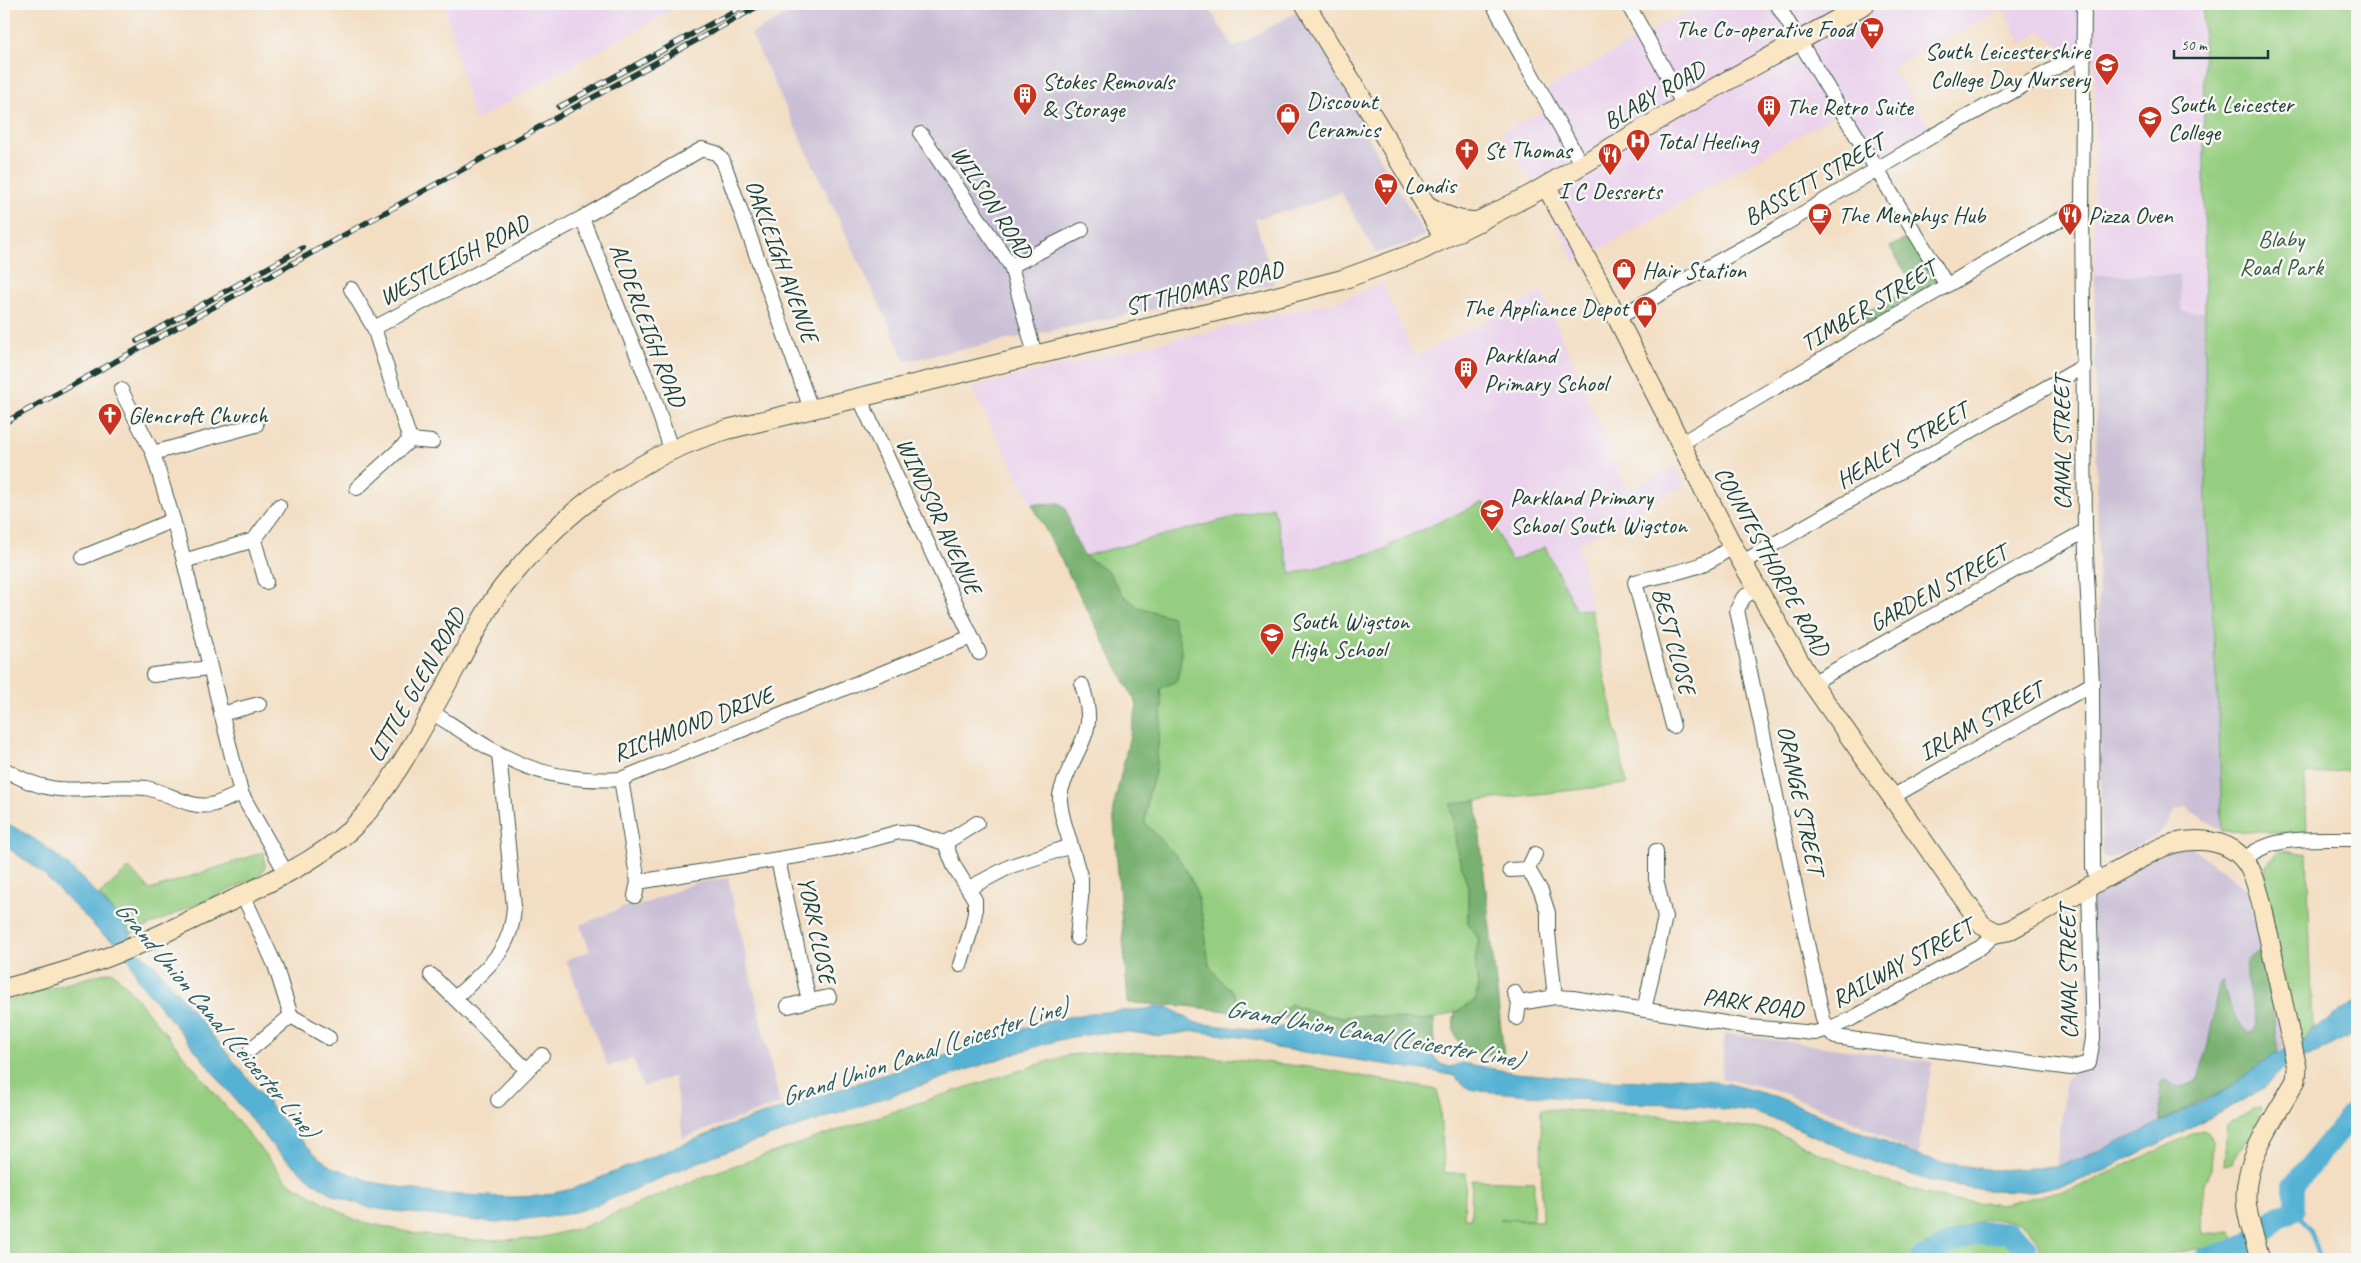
<svg xmlns="http://www.w3.org/2000/svg" width="2361" height="1263" font-family="Caveat,sans-serif">
<rect width="100%" height="100%" fill="#f6f6f2"/>
<filter id="ink" filterUnits="userSpaceOnUse"><feTurbulence type="fractalNoise" baseFrequency=".02" numOctaves="2"/><feDisplacementMap in="SourceGraphic" scale="10" xChannelSelector="R" yChannelSelector="G"/><feConvolveMatrix kernelMatrix="1 2 1 2 8 2 1 2 1" color-interpolation-filters="sRGB"/></filter>
<filter id="wash" filterUnits="userSpaceOnUse"><feTurbulence type="fractalNoise" baseFrequency=".0096" numOctaves="4" result="noise"/><feDisplacementMap in="SourceGraphic" scale="20" xChannelSelector="R" yChannelSelector="G"/><feGaussianBlur stdDeviation="1.12" result="paint"/><feColorMatrix in="noise" values="0 0 0 0 0 0 0 0 0 0 0 0 0 0 0 0 0 1.4 0 .05"/><feComposite in="paint" operator="in"/></filter>
<g filter="url(#wash)">
<rect width="100%" height="100%" fill="#f3dec3"/>
<g fill="#ead1ec">
<path d="M 444,4 L 683,4 L 474,121 Z"/>
<path d="M 1699,4 L 2084,4 L 2084,52 L 2067,54 L 2041,31 L 2021,44 L 2003,10 L 1892,67 L 1934,135 L 1877,171 L 1840,112 L 1575,263 L 1546,205 L 1501,132 L 1549,109 L 1541,93 Z"/>
<path d="M 2095,4 L 2202,4 L 2206,166 L 2206,312 L 2179,312 L 2178,275 L 2094,275 Z"/>
<path d="M 1382,283 L 1415,357 L 1542,292 L 1627,490 L 1675,467 L 1684,485 L 1578,544 L 1627,784 L 1476,800 L 1499,1002 L 1434,1019 L 1435,1052 L 1314,1023 L 1186,1006 L 1128,1003 L 1113,809 L 1137,705 L 971,387 L 1342,300 Z"/>
</g>
<g fill="#cabfd6">
<path d="M 806,4 L 1206,4 L 1234,48 L 1306,6 L 1364,97 L 1368,137 L 1425,235 L 1407,244 L 1376,253 L 1341,192 L 1312,204 L 1255,219 L 1274,284 L 906,361 L 751,34 Z"/>
<path d="M 2094,275 L 2179,275 L 2182,312 L 2206,312 L 2206,500 L 2219,725 L 2222,831 L 2187,808 L 2174,811 L 2167,824 L 2152,839 L 2110,859 L 2106,858 L 2102,851 Z"/>
<path d="M 2183,841 L 2248,890 L 2284,1046 L 2282,1052 L 2279,1051 L 2173,1115 L 2099,1151 L 2056,1167 L 2066,1079 L 2087,1054 L 2089,887 Z"/>
<path d="M 728,878 L 780,1104 L 683,1138 L 674,1076 L 643,1087 L 633,1058 L 608,1067 L 566,960 L 590,951 L 580,925 L 632,904 L 634,908 L 694,883 Z"/>
<path d="M 1725,1033 L 1932,1062 L 1918,1156 L 1857,1123 L 1776,1090 L 1721,1078 Z"/>
</g>
<g fill="#96ce81" stroke="#5a865a">
<path d="M 2203,4 L 2357,4 L 2357,770 L 2305,774 L 2307,833 L 2222,831 L 2219,725 L 2206,500 Z"/>
<path d="M 1483,502 L 1511,561 L 1545,547 L 1576,609 L 1591,610 L 1627,784 L 1451,804 L 1457,851 L 1468,887 L 1468,923 L 1479,939 L 1475,960 L 1478,986 L 1476,1000 C 1435,1027 1416,1020 1370,1016 C 1361,1015 1352,1018 1343,1017 C 1325,1016 1308,1009 1291,1004 L 1274,1017 L 1242,1013 L 1233,992 L 1219,979 L 1209,965 L 1203,919 L 1195,887 L 1180,860 L 1145,823 L 1148,795 L 1155,773 L 1162,706 L 1160,689 L 1172,617 L 1138,607 L 1122,594 L 1108,571 L 1084,556 L 1273,507 L 1291,574 L 1391,548 L 1389,545 Z"/>
<path d="M 2280,851 C 2291,851 2297,855 2307,853 L 2313,1029 L 2308,1033 L 2302,1042 L 2285,985 L 2264,884 L 2266,865 Z"/>
<path d="M 264,852 L 265,868 L 258,877 L 130,934 L 129,930 L 99,895 L 129,868 L 150,890 Z"/>
<path d="M 112,971 L 128,988 L 287,1181 L 355,1220 L 417,1234 L 475,1240 L 535,1239 L 583,1227 L 707,1175 L 930,1099 L 1068,1055 L 1115,1051 L 1246,1060 L 1317,1068 L 1438,1090 L 1445,1173 L 1466,1173 L 1464,1218 L 1471,1218 L 1472,1180 L 1534,1182 L 1533,1220 L 1499,1219 L 1542,1221 L 1541,1109 L 1650,1114 L 1773,1131 L 1874,1178 L 1947,1199 L 2001,1205 L 2081,1186 L 2203,1129 L 2213,1142 L 2211,1169 L 2204,1183 L 2201,1213 L 2203,1234 L 2231,1231 L 2235,1240 L 2230,1246 L 2189,1250 L 2155,1259 L 2042,1259 C 2040,1250 2037,1238 2030,1231 C 1995,1198 1934,1241 1902,1259 L 4,1259 L 4,1001 Z"/>
<path d="M 2261,1108 C 2258,1126 2241,1145 2232,1163 L 2224,1165 L 2227,1124 L 2253,1109 Z"/>
<path d="M 1979,1236 C 2001,1237 2017,1234 2024,1259 L 1929,1259 L 1957,1242 Z"/>
</g>
<g fill="#78b16f" stroke="#4c7752">
<path d="M 1911,235 L 1942,287 L 1869,329 L 1861,315 L 1913,285 L 1890,247 Z"/>
<path d="M 1060,503 L 1066,509 L 1073,534 L 1084,556 L 1108,571 L 1122,594 L 1138,607 L 1172,617 C 1182,645 1184,651 1177,681 L 1160,689 L 1162,706 L 1155,773 L 1148,795 L 1145,823 L 1180,860 L 1195,887 L 1203,919 L 1209,965 L 1219,979 L 1233,992 L 1242,1013 L 1186,1006 L 1128,1003 L 1113,809 L 1137,705 L 1032,504 Z"/>
<path d="M 1476,800 L 1504,1056 C 1476,1053 1446,1051 1455,1013 L 1476,1000 L 1478,986 L 1475,960 L 1479,939 L 1468,923 L 1468,887 L 1457,851 L 1451,804 Z"/>
<path d="M 2259,953 L 2264,956 L 2279,1051 L 2230,1087 L 2161,1121 L 2159,1082 L 2165,1080 C 2179,1090 2184,1088 2198,1079 L 2208,1045 L 2219,983 L 2223,981 C 2227,1003 2234,1017 2248,1033 L 2253,1032 L 2257,1025 L 2246,978 L 2246,964 L 2249,958 Z"/>
<path d="M 1291,1004 L 1327,1016 L 1345,1017 L 1368,1015 L 1412,1020 L 1434,1019 L 1435,1052 L 1314,1023 L 1274,1017 Z"/>
</g>
<path fill="#56b2d4" stroke="#3a7884" d="M 4,822 C 58,848 90,886 129,930 C 131,943 142,957 153,963 L 283,1121 L 318,1157 L 332,1167 L 372,1182 L 439,1194 L 509,1197 L 540,1196 L 572,1189 L 731,1125 L 1046,1021 L 1091,1013 L 1147,1009 L 1156,1006 L 1168,1007 L 1196,1023 L 1267,1031 L 1291,1024 L 1315,1026 L 1373,1039 L 1434,1057 L 1441,1064 L 1450,1067 L 1462,1063 L 1516,1073 L 1602,1080 L 1646,1081 L 1679,1077 L 1729,1084 L 1777,1097 L 1918,1156 L 1938,1162 L 1993,1170 L 2056,1167 L 2099,1151 L 2205,1101 L 2230,1087 L 2274,1054 L 2282,1052 L 2302,1042 L 2308,1033 L 2357,1001 L 2357,1031 L 2327,1048 L 2305,1056 L 2284,1068 L 2262,1089 L 2229,1108 L 2106,1170 L 2075,1182 L 2032,1191 L 1984,1190 L 1927,1180 L 1858,1156 L 1788,1124 L 1752,1112 L 1676,1104 L 1626,1103 L 1481,1091 L 1469,1089 L 1454,1076 L 1437,1072 L 1276,1048 L 1262,1040 L 1194,1031 L 1160,1036 L 1129,1032 L 1098,1033 L 1067,1038 L 1038,1046 L 715,1155 L 592,1207 L 567,1214 L 495,1223 L 370,1208 L 334,1195 L 316,1184 L 277,1151 L 139,981 C 132,964 122,942 104,936 L 40,871 L 4,845 Z"/>
<g fill="none" stroke-linecap="round" stroke-linejoin="round">
<path stroke="#56b2d4" stroke-width="4" d="M 2294,1211 L 2309,1227 L 2320,1259"/>
<g stroke="#56b2d4" stroke-width="22">
<path d="M 1921,1259 L 1948,1244 L 1979,1233 L 2008,1232 L 2025,1247 L 2029,1259"/>
<path d="M 2205,1259 L 2250,1245 L 2279,1215 L 2294,1211 L 2294,1185 L 2357,1109"/>
</g>
</g>
</g>
<g filter="url(#ink)">
<g fill="none" stroke-linecap="round" stroke-linejoin="round">
<defs>
<g id="street">
<path d="M 1493,4 L 1582,166"/>
<path d="M 1628,4 L 1684,105"/>
<path d="M 1777,4 L 1946,284"/>
<path d="M 2084,4 L 2082,207 L 2085,531 L 2092,684 L 2093,868 L 2099,881"/>
<path d="M 921,134 L 1011,266 L 1035,355"/>
<path d="M 582,218 L 652,392 L 671,449"/>
<path d="M 1011,266 L 1082,230"/>
<path d="M 351,289 L 374,328"/>
<path d="M 1617,318 L 1780,227 L 1934,135 L 2084,52"/>
<path d="M 121,390 L 153,453 L 177,533 L 241,793 L 286,873"/>
<path d="M 859,397 L 979,653"/>
<path d="M 410,440 L 432,442"/>
<path d="M 1680,444 C 1814,365 1946,284 2082,207"/>
<path d="M 153,453 L 256,425"/>
<path d="M 357,488 L 410,440 L 374,328 L 582,218 L 702,149 L 716,153 L 723,161 L 811,409"/>
<path d="M 83,557 L 173,520"/>
<path d="M 184,561 L 254,540"/>
<path d="M 1743,562 L 2084,366"/>
<path d="M 266,582 L 254,540 L 279,506"/>
<path d="M 1756,588 L 1743,598 L 1737,610 L 1823,1019 L 1828,1029 L 1851,1019 L 1981,947 L 1997,933"/>
<path d="M 153,675 L 209,668"/>
<path d="M 1812,683 L 2085,531"/>
<path d="M 433,713 C 501,756 537,784 621,779 L 971,637"/>
<path d="M 221,714 L 259,704"/>
<path d="M 1673,726 L 1635,582 C 1669,573 1707,570 1732,545"/>
<path d="M 4,769 C 60,804 87,783 146,788 C 168,792 189,809 211,805 C 221,803 231,797 241,793"/>
<path d="M 621,779 L 638,882 L 635,896"/>
<path d="M 1892,797 L 2092,684"/>
<path d="M 945,843 L 977,823"/>
<path d="M 1071,846 L 1081,879 L 1081,898 L 1077,938"/>
<path d="M 778,860 L 809,1001 L 788,1006"/>
<path d="M 2244,860 C 2272,833 2321,840 2357,839"/>
<path d="M 1528,869 L 1541,891 L 1548,913 L 1548,933 L 1555,997"/>
<path d="M 1510,870 L 1528,869 L 1535,854"/>
<path d="M 638,882 L 833,850 L 899,832 L 912,833 L 945,843 L 954,866 L 975,900 L 975,913 L 972,927 L 960,965"/>
<path d="M 969,888 L 1011,866 L 1071,846 C 1067,830 1059,812 1060,796 C 1061,787 1066,778 1069,770 C 1086,733 1095,726 1082,685"/>
<path d="M 243,895 L 275,965 L 291,1016 L 251,1049"/>
<path d="M 431,975 L 527,1070"/>
<path d="M 1514,992 L 1519,1003 L 1517,1018"/>
<path d="M 455,998 C 485,969 512,952 514,907 L 499,754"/>
<path d="M 809,1001 L 829,997"/>
<path d="M 1519,1003 L 1555,997 L 1573,998 L 1749,1027 L 1815,1033 L 1828,1029 L 1835,1037 L 2071,1068 L 2089,1063 L 2093,1038 L 2089,887"/>
<path d="M 1644,1010 L 1665,917 L 1656,879 L 1656,851"/>
<path d="M 291,1016 L 329,1038"/>
<path d="M 498,1100 L 542,1055"/>
</g>
<g id="secondary">
<path d="M 1305,4 L 1426,205 L 1444,239"/>
<path d="M 1546,186 L 1598,280 L 1732,545 L 1812,683 L 1982,925 L 1997,933 L 2008,931 L 2154,851 C 2181,837 2224,834 2245,861 C 2254,873 2257,887 2261,901 L 2297,1068 L 2296,1080 C 2277,1115 2246,1154 2246,1196 C 2246,1217 2255,1239 2260,1259"/>
<path d="M 1426,205 C 1444,215 1460,224 1481,221"/>
<path d="M 4,989 C 40,979 78,969 113,955 C 155,939 195,918 235,899 C 280,877 329,855 363,817 C 377,802 388,784 399,767 C 433,714 459,658 491,604 C 500,589 512,576 523,563 C 577,500 649,452 729,429 L 1247,304 L 1341,280 L 1420,251 L 1532,194 L 1684,105 L 1865,4"/>
</g>
</defs>
<use href="#street" stroke="#3f5549" stroke-width="16"/>
<use href="#secondary" stroke="#3f5549" stroke-width="21"/>
<use href="#street" stroke="#fff" stroke-width="14"/>
<use href="#secondary" stroke="#fbe6c4" stroke-width="19"/>
<defs>
<g id="rail">
<path d="M 559,107 L 747,4"/>
<path d="M 137,341 L 303,248"/>
<path d="M 4,423 L 762,4"/>
</g>
</defs>
<use href="#rail" stroke="#1f3d34" stroke-width="5.5"/>
<use href="#rail" stroke="#f6f6f2" stroke-width="4" stroke-dasharray="11" stroke-linecap="butt"/>
</g>
</g>
<defs>
<symbol id="supermarket-pin" viewBox="-11 -11 22 30"><path d="M0 17L-7.5 6A9.5 9.5 0 1 1 7.5 6Z" fill="#c8321e" stroke="#f6f6f2"/><path d="M-6-5.5h2.5l.6 2H6L4.5 2H-2.5L-4.4-4H-6ZM-1.5 3.2a1.3 1.3 0 1 0 .1 0ZM3 3.2a1.3 1.3 0 1 0 .1 0Z" fill="#fff"/></symbol>
<symbol id="school-pin" viewBox="-11 -11 22 30"><path d="M0 17L-7.5 6A9.5 9.5 0 1 1 7.5 6Z" fill="#c8321e" stroke="#f6f6f2"/><path d="M0-5L7-2L0 1L-7-2ZM-4 1L0 2.5L4 1V4Q0 6-4 4Z" fill="#fff"/></symbol>
<symbol id="building-pin" viewBox="-11 -11 22 30"><path d="M0 17L-7.5 6A9.5 9.5 0 1 1 7.5 6Z" fill="#c8321e" stroke="#f6f6f2"/><path d="M-4-6H4V6H1V3H-1V6H-4ZM-2.5-4.3h1.7v1.8h-1.7ZM.8-4.3h1.7v1.8H.8ZM-2.5-1h1.7V.8h-1.7ZM.8-1h1.7V.8H.8Z" fill="#fff"/></symbol>
<symbol id="shop-pin" viewBox="-11 -11 22 30"><path d="M0 17L-7.5 6A9.5 9.5 0 1 1 7.5 6Z" fill="#c8321e" stroke="#f6f6f2"/><path d="M-5-2.5h2.3a2.7 3.5 0 0 1 5.4 0H5L5.5 6h-11ZM-1.5-2.5h3a1.5 2.3 0 0 0-3 0Z" fill="#fff"/></symbol>
<symbol id="university-pin" viewBox="-11 -11 22 30"><path d="M0 17L-7.5 6A9.5 9.5 0 1 1 7.5 6Z" fill="#c8321e" stroke="#f6f6f2"/><path d="M0-5L7-2L0 1L-7-2ZM-4 1L0 2.5L4 1V4Q0 6-4 4Z" fill="#fff"/></symbol>
<symbol id="hospital-pin" viewBox="-11 -11 22 30"><path d="M0 17L-7.5 6A9.5 9.5 0 1 1 7.5 6Z" fill="#c8321e" stroke="#f6f6f2"/><path d="M-5-5h3v3.5h4V-5h3V5h-3V1.5h-4V5h-3Z" fill="#fff"/></symbol>
<symbol id="church-pin" viewBox="-11 -11 22 30"><path d="M0 17L-7.5 6A9.5 9.5 0 1 1 7.5 6Z" fill="#c8321e" stroke="#f6f6f2"/><path d="M-1.2-6h2.4v3.5h3.3v2.4h-3.3V6h-2.4V-.1h-3.3v-2.4h3.3Z" fill="#fff"/></symbol>
<symbol id="restaurant-pin" viewBox="-11 -11 22 30"><path d="M0 17L-7.5 6A9.5 9.5 0 1 1 7.5 6Z" fill="#c8321e" stroke="#f6f6f2"/><path d="M-5-6h1v4h1v-4h1v4h1v-4h1v5L-1.5 .5V6h-2V.5L-5-1ZM5-6V6H3V1.5H1.5Q1.5-4 5-6Z" fill="#fff"/></symbol>
<symbol id="cafe-pin" viewBox="-11 -11 22 30"><path d="M0 17L-7.5 6A9.5 9.5 0 1 1 7.5 6Z" fill="#c8321e" stroke="#f6f6f2"/><path d="M-5.5-4.5H6V0H3Q3 3.5 0 3.5H-2.5Q-5.5 3.5-5.5 0ZM3-3.2v2h1.7v-2ZM-6 4.5H4V6H-6Z" fill="#fff"/></symbol>
</defs>
<g fill-rule="evenodd">
<use href="#supermarket-pin" x="1858" y="15" width="28" height="38"/>
<use href="#school-pin" x="2093" y="51" width="28" height="38"/>
<use href="#building-pin" x="1011" y="81" width="28" height="38"/>
<use href="#building-pin" x="1755" y="93" width="28" height="38"/>
<use href="#shop-pin" x="1274" y="101" width="28" height="38"/>
<use href="#university-pin" x="2136" y="104" width="28" height="38"/>
<use href="#hospital-pin" x="1624" y="127" width="28" height="38"/>
<use href="#church-pin" x="1453" y="136" width="28" height="38"/>
<use href="#restaurant-pin" x="1596" y="141" width="28" height="38"/>
<use href="#supermarket-pin" x="1372" y="171" width="28" height="38"/>
<use href="#cafe-pin" x="1806" y="201" width="28" height="38"/>
<use href="#restaurant-pin" x="2056" y="201" width="28" height="38"/>
<use href="#shop-pin" x="1610" y="256" width="28" height="38"/>
<use href="#shop-pin" x="1631" y="294" width="28" height="38"/>
<use href="#building-pin" x="1452" y="355" width="28" height="38"/>
<use href="#church-pin" x="96" y="401" width="28" height="38"/>
<use href="#school-pin" x="1478" y="497" width="28" height="38"/>
<use href="#school-pin" x="1258" y="621" width="28" height="38"/>
</g>
<g text-anchor="middle" dominant-baseline="central" stroke-width="5" stroke-linejoin="round" paint-order="stroke">
<g font-size="24" fill="#1f3d34" stroke="#f6f6f2" text-anchor="start">
<text x="1854" y="29" text-anchor="end">The Co-operative Food</text>
<text x="2090" y="51" text-anchor="end">South Leicestershire<tspan x="2090" dy="28">College Day Nursery</tspan></text>
<text x="1042" y="81">Stokes Removals<tspan x="1042" dy="28">&amp; Storage</tspan></text>
<text x="1306" y="101">Discount<tspan x="1306" dy="28">Ceramics</tspan></text>
<text x="2168" y="104">South Leicester<tspan x="2168" dy="28">College</tspan></text>
<text x="1786" y="107">The Retro Suite</text>
<text x="1656" y="141">Total Heeling</text>
<text x="1484" y="150">St Thomas</text>
<text x="1404" y="185">Londis</text>
<text x="1610" y="191" text-anchor="middle">I C Desserts</text>
<text x="1838" y="215">The Menphys Hub</text>
<text x="2088" y="215">Pizza Oven</text>
<text x="1642" y="270">Hair Station</text>
<text x="1628" y="308" text-anchor="end">The Appliance Depot</text>
<text x="1484" y="355">Parkland<tspan x="1484" dy="28">Primary School</tspan></text>
<text x="128" y="415">Glencroft Church</text>
<text x="1510" y="497">Parkland Primary<tspan x="1510" dy="28">School South Wigston</tspan></text>
<text x="1290" y="621">South Wigston<tspan x="1290" dy="28">High School</tspan></text>
</g>
<g font-size="24" fill="#1f3d34" stroke="#f6f6f2">
<text transform="translate(1654 95) rotate(-30)">BLABY ROAD</text>
<text transform="translate(1814 180) rotate(-30)">BASSETT STREET</text>
<text transform="translate(992 202) rotate(57)">WILSON ROAD</text>
<text transform="translate(454 260) rotate(-28)">WESTLEIGH ROAD</text>
<text transform="translate(782 261) rotate(70)">OAKLEIGH AVENUE</text>
<text transform="translate(1204 288) rotate(-14)">ST THOMAS ROAD</text>
<text transform="translate(1868 306) rotate(-31)">TIMBER STREET</text>
<text transform="translate(648 325) rotate(69)">ALDERLEIGH ROAD</text>
<text transform="translate(2062 443) rotate(-90)">CANAL STREET</text>
<text transform="translate(1902 445) rotate(-30)">HEALEY STREET</text>
<text transform="translate(939 516) rotate(65)">WINDSOR AVENUE</text>
<text transform="translate(1772 561) rotate(61)">COUNTESTHORPE ROAD</text>
<text transform="translate(1938 588) rotate(-29)">GARDEN STREET</text>
<text transform="translate(1674 641) rotate(75)">BEST CLOSE</text>
<text transform="translate(416 685) rotate(-60)">LITTLE GLEN ROAD</text>
<text transform="translate(1981 721) rotate(-29)">IRLAM STREET</text>
<text transform="translate(693 724) rotate(-21)">RICHMOND DRIVE</text>
<text transform="translate(1801 800) rotate(78)">ORANGE STREET</text>
<text transform="translate(817 930) rotate(78)">YORK CLOSE</text>
<text transform="translate(1902 963) rotate(-29)">RAILWAY STREET</text>
<text transform="translate(2068 972) rotate(-91)">CANAL STREET</text>
<text transform="translate(1753 1003) rotate(8)">PARK ROAD</text>
</g>
<g font-size="24" fill="#375a43" stroke="#f6f6f2">
<text x="2281" y="239">Blaby<tspan x="2281" dy="28">Road Park</tspan></text>
</g>
<g font-size="25" font-style="italic" fill="#2d5a5c" stroke="#f6f6f2">
<text transform="translate(216 1019) rotate(50)">Grand Union Canal (Leicester Line)</text>
<text transform="translate(1374 1034) rotate(10)">Grand Union Canal (Leicester Line)</text>
<text transform="translate(924 1052) rotate(-18)">Grand Union Canal (Leicester Line)</text>
</g>
</g>
<rect width="2361" height="1263" fill="none" stroke="#f6f6f2" stroke-width="20"/>
<path d="M2174 50v8h94v-8" fill="none" stroke="#1f3d34" stroke-width="2.5"/>
<text x="2181" y="50" font-size="15" fill="#1f3d34" stroke="#f6f6f2" stroke-width="4" paint-order="stroke">50 m</text>
</svg>
